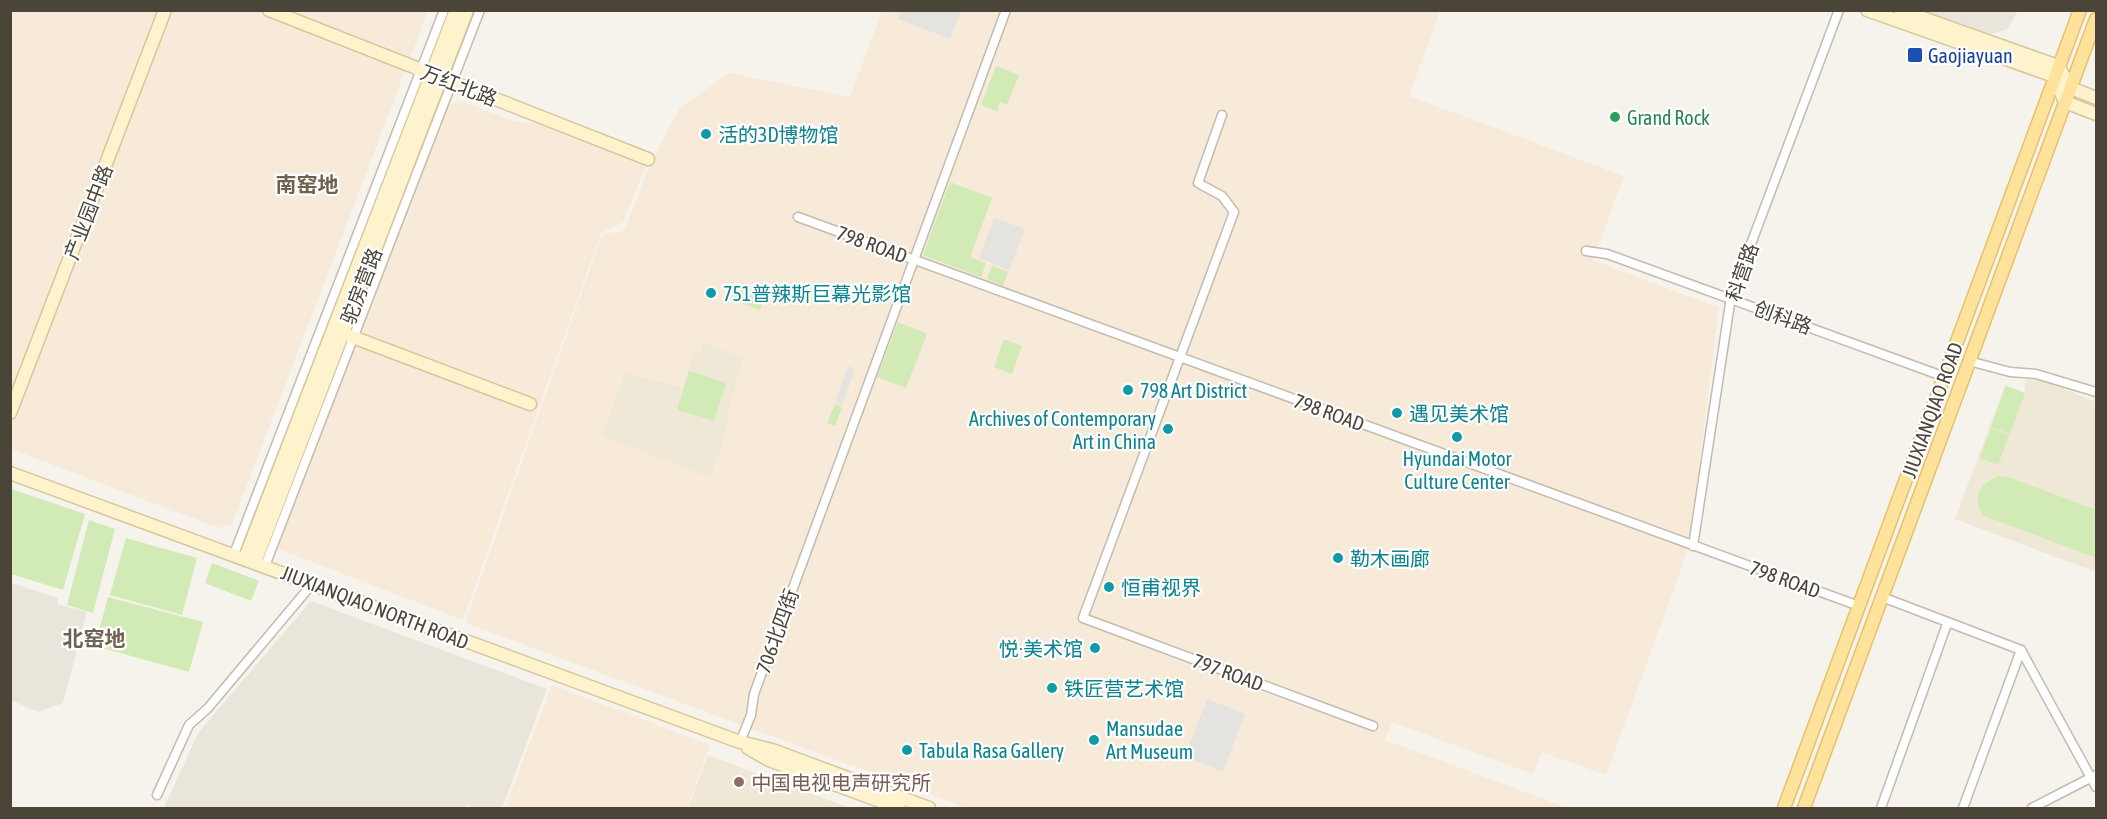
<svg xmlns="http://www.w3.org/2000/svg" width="2107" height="819" font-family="'Asap Condensed','Noto Sans SC',sans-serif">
<rect width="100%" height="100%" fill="#f6f3ec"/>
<g fill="#eae5da">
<path d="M 1923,11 L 2018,11 L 2007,29 L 1993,34 L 1981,32 Z"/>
<path d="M 11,583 L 58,598 L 57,604 L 87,612 L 63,703 L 38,712 L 11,700 Z"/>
<path d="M 311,601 L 547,689 L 502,808 L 475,808 L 468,805 L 466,808 L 164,808 L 198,733 Z"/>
</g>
<g fill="#f7ead8">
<path d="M 10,11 L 428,11 L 232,524 L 219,528 L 11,449 Z"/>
<path d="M 882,11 L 1440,11 L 1409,96 L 1624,176 L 1593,260 L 1719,308 L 1689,547 L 1606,775 L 1542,752 L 1533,774 L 1392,722 L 1385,740 L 1568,808 L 967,808 L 465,623 L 602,235 L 624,231 L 650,165 L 679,109 L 729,73 L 850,97 Z"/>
<path d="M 461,101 L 510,120 L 542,125 L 646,165 L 623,222 L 601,233 L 463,620 L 276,548 L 444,106 Z"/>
<path d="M 552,685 L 710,745 L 687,808 L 505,808 Z"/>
</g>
<g fill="#efe8d6">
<path d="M 703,343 L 743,358 L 728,411 L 726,433 L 710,477 L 602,436 L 625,373 L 682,388 L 694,353 L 699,355 Z"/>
<path d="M 2026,379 L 2046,381 L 2096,402 L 2096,572 L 1955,519 L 2005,385 L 2024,392 Z"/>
<path d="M 708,755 L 850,808 L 688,808 Z"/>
</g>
<g fill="#d2eab5">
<path d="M 996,66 L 1019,75 L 1007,105 L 1000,102 L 997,111 L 981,105 Z"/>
<path d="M 950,182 L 992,198 L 970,257 L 986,263 L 981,277 L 923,255 Z"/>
<path d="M 992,266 L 1008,272 L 1003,286 L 987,279 Z"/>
<path d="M 735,284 L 766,295 L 760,310 L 730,299 Z"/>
<path d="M 898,322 L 927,334 L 906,388 L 877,377 Z"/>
<path d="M 1004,339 L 1022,346 L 1012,374 L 994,367 Z"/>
<path d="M 689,371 L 726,383 L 714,421 L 677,410 Z"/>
<path d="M 2006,386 L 2025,393 L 2010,434 L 1991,427 Z"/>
<path d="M 835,404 L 842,407 L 835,426 L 827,423 Z"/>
<path d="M 1991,428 L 2009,435 L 1998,465 L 1980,458 Z"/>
<path d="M 1998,476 L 2008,477 L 2096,510 L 2096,558 L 1982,515 C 1973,497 1979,484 1998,476 Z"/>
<path d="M 11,489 L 85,514 L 63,590 L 11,574 Z"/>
<path d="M 89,520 L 115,529 L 93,613 L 67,605 Z"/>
<path d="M 126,538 L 197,558 L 182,615 L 110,595 Z"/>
<path d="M 212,563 L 259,581 L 251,601 L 205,583 Z"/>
<path d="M 108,597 L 203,622 L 189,672 L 95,646 Z"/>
</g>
<g fill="#e5e3e0">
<path d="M 901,11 L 901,10 L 961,11 L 950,39 L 898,19 Z"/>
<path d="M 994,218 L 1025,229 L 1009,270 L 979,258 Z"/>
<path d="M 848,366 L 855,369 L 842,405 L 835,402 Z"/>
<path d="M 1207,699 L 1245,714 L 1223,772 L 1185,757 Z"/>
</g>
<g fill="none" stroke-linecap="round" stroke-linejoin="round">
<defs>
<g id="street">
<path d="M 1222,115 L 1198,183 L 1222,196 L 1234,212 L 1083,618 L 1373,726"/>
<path d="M 798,217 L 1859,606"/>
<path d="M 1586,251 L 1607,254 L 1945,377"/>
<path d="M 1969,361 L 2010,372 L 2036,374 L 2096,392"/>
<path d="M 1693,546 L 1731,297 L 1839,10"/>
<path d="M 234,554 L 444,10"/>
<path d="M 265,566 L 480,10"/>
<path d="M 1882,597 L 2021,650 L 2096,787"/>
<path d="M 740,742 L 751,715 L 754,694 L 1006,10"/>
<path d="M 157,795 L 189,725 L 208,708 L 313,583"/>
<path d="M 1881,808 L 1947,624"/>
<path d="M 1963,808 L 2021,650"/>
<path d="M 2032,808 L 2096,775"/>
</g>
<g id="secondary">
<path d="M 269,10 L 648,159"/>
<path d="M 1867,10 L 2054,76 L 2065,102 L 2096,114"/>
<path d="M 1900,10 L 2058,66 L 2071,88 L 2096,98"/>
<path d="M 342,333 L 530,404"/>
<path d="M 10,413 L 165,10"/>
<path d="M 10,473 L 740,742 L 772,750 L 929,808"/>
<path d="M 245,558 L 456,10"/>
<path d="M 255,562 L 467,10"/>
<path d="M 748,748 L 769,760 L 899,808"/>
</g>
<g id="primary">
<path d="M 1784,808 L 2080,10"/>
<path d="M 1804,808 L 2096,19"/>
</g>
</defs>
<use href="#street" stroke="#c2bbae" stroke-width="11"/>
<use href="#secondary" stroke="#d6c79b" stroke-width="15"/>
<use href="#primary" stroke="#e6c16a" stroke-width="15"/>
<use href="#street" stroke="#fff" stroke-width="8"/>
<use href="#secondary" stroke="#fff3cd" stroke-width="12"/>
<use href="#primary" stroke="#ffe39c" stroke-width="12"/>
</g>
<rect fill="#1a4fb4" stroke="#fff" stroke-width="2" x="1907" y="47" width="16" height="16" rx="3"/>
<circle fill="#2e9e5b" stroke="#fff" stroke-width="2" cx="1615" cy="117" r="6"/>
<g fill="#0f9aa8" stroke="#fff" stroke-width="2">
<circle cx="706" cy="134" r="6"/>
<circle cx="711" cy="293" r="6"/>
<circle cx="1128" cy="390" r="6"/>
<circle cx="1397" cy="413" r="6"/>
<circle cx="1168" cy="429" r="6"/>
<circle cx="1457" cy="437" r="6"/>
<circle cx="1338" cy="558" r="6"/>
<circle cx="1109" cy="587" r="6"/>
<circle cx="1095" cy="648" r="6"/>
<circle cx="1052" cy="688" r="6"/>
<circle cx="1094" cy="740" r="6"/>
<circle cx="907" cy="750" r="6"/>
</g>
<circle fill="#8d6e63" stroke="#fff" stroke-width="2" cx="739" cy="782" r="6"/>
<g text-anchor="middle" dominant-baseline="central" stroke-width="4.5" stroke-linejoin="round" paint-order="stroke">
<g font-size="20" fill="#164399" stroke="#fff" text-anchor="start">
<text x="1928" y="55">Gaojiayuan</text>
</g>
<g font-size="20" fill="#4b4439" stroke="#fff">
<text transform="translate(459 85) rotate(21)">万红北路</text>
<text transform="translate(88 212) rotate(-69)">产业园中路</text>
<text transform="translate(872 244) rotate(20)">798 ROAD</text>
<text transform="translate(1742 272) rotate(-71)">科营路</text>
<text transform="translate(361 286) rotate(-69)">驼房营路</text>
<text transform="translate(1783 317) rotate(20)">创科路</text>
<text transform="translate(1932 410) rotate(-70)">JIUXIANQIAO ROAD</text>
<text transform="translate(1329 412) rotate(20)">798 ROAD</text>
<text transform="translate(1785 579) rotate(20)">798 ROAD</text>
<text transform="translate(375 607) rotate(21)">JIUXIANQIAO NORTH ROAD</text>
<text transform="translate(777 631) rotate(-70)">706北四街</text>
<text transform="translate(1228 672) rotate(20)">797 ROAD</text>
</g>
<g font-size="20" fill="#27864d" stroke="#fff" text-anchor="start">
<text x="1627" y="117">Grand Rock</text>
</g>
<g font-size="20" fill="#0d838f" stroke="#fff" text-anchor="start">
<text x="718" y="134">活的3D博物馆</text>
<text x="723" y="293">751普辣斯巨幕光影馆</text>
<text x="1140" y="390">798 Art District</text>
<text x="1409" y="413">遇见美术馆</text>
<text x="1156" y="418" text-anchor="end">Archives of Contemporary<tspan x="1156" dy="23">Art in China</tspan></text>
<text x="1457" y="458" text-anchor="middle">Hyundai Motor<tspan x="1457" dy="23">Culture Center</tspan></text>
<text x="1350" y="558">勒木画廊</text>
<text x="1121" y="587">恒甫视界</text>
<text x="1083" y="648" text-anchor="end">悦·美术馆</text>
<text x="1064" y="688">铁匠营艺术馆</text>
<text x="1106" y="728">Mansudae<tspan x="1106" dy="23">Art Museum</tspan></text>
<text x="919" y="750">Tabula Rasa Gallery</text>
</g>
<g font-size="20" fill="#785e54" stroke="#fff" text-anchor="start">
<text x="751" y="782">中国电视电声研究所</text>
</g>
<g font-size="21" font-weight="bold" fill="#6e6250" stroke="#fff">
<text x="307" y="184">南窑地</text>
<text x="94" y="638">北窑地</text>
</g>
</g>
<rect width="2107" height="819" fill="none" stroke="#4b4439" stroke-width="24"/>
</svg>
